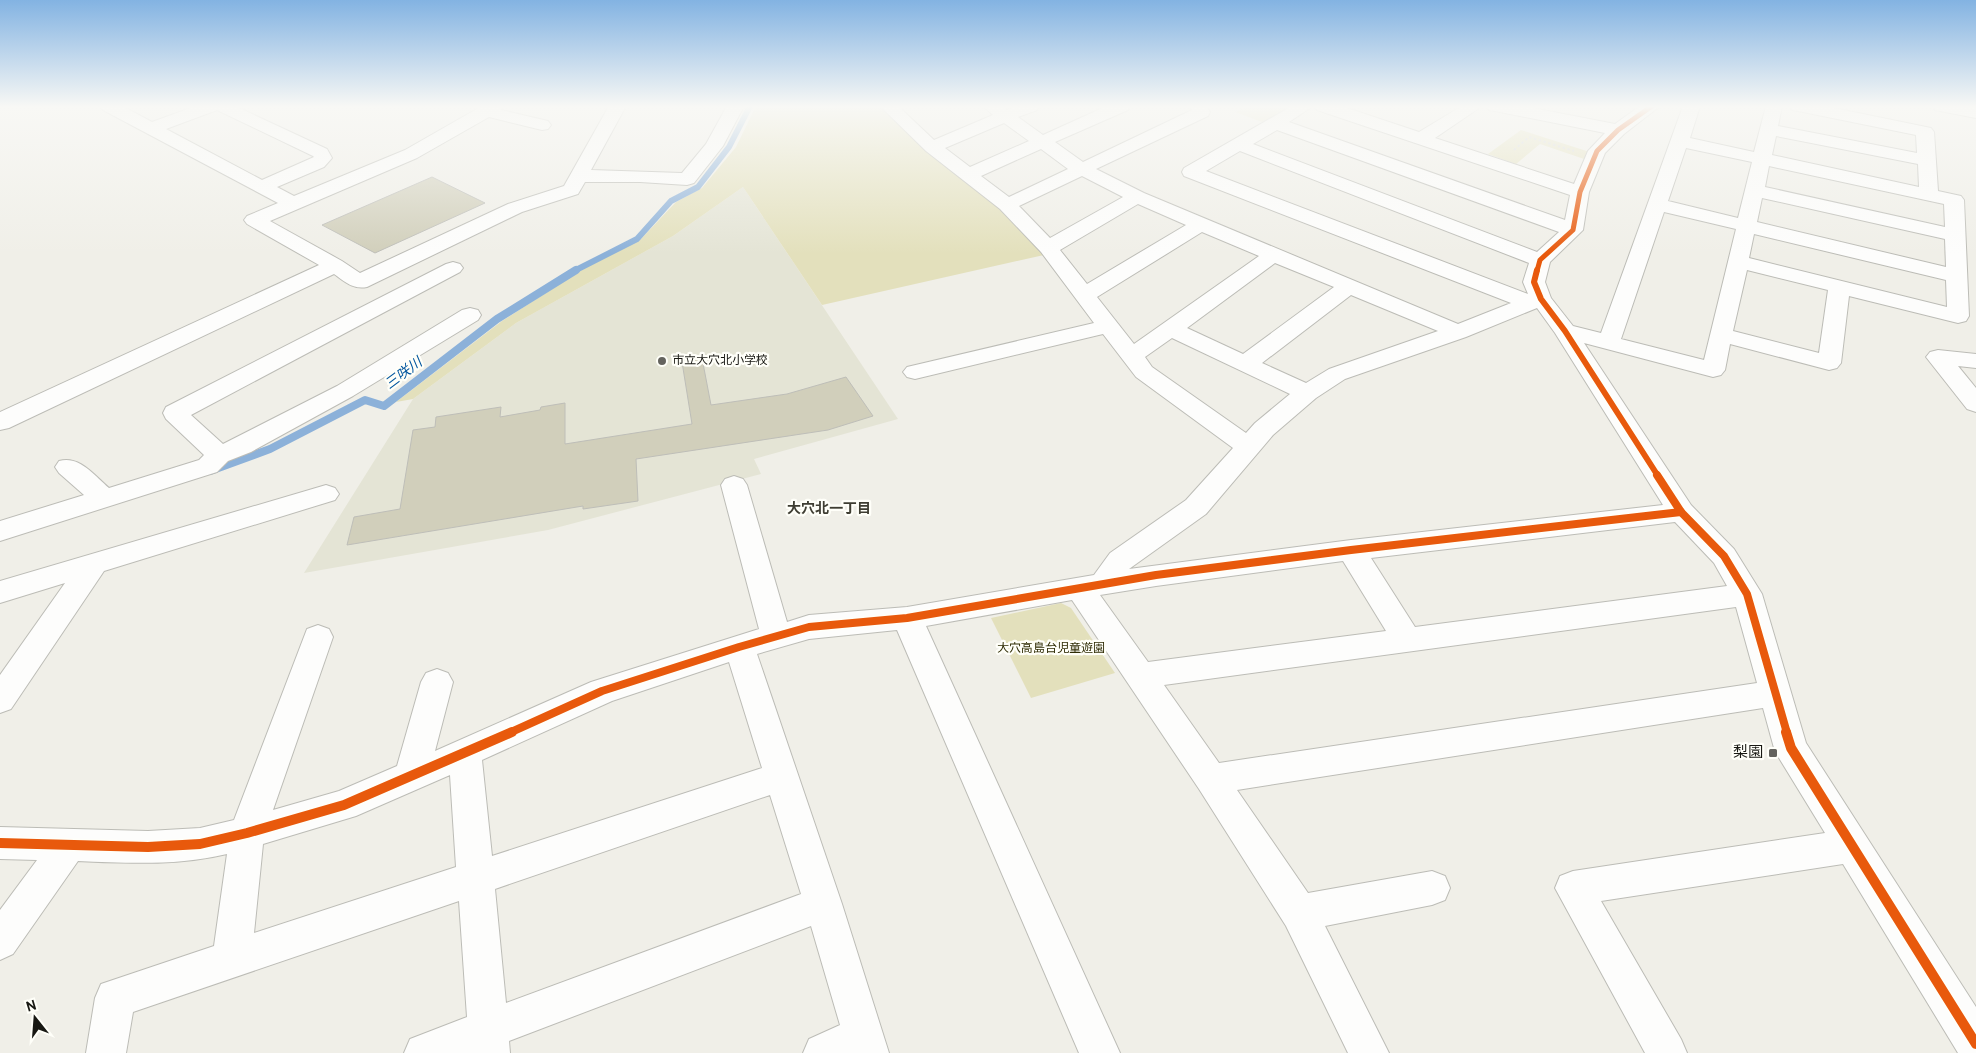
<svg xmlns="http://www.w3.org/2000/svg" width="1976" height="1053" font-family="Overpass,'Noto Sans JP',sans-serif">
<rect width="100%" height="100%" fill="#f0efe8"/>
<path fill="#e4e4d5" d="M 743,187 L 898,419 L 754,459 L 761,474 L 548,530 L 304,573 L 413,399 L 516,323 L 673,236 Z"/>
<g fill="#e3e0bc">
<path d="M 756,106 L 881,106 L 1002,206 L 1044,255 L 822,305 L 743,187 L 673,236 L 516,323 L 413,399 L 396,402 L 502,321 L 588,266 L 640,240 L 676,202 L 702,188 L 736,147 Z"/>
<path d="M 1248,106 L 1292,106 L 1262,122 L 1235,112 Z"/>
<path d="M 1521,130 L 1596,154 L 1590,161 L 1540,144 L 1516,164 L 1488,154 Z"/>
<path d="M 1061,603 L 1071,608 L 1115,673 L 1031,698 L 991,618 Z"/>
</g>
<g fill="none" stroke-linecap="round" stroke-linejoin="round">
<path stroke="#8cb1d9" stroke-width="6" d="M 574,271 L 637,239 L 671,201 L 698,187 L 729,147 L 750,106"/>
<path stroke="#8cb1d9" stroke-width="8" d="M 210,471 L 270,449 L 365,400 L 384,406 L 497,319 L 576,270"/>
</g>
<g fill="#d1cfbb" stroke="#bebeb8">
<path d="M 432,177 L 485,203 L 375,253 L 322,225 Z"/>
<path d="M 702,358 L 711,405 L 787,394 L 846,377 L 873,416 L 828,430 L 636,459 L 638,501 L 583,509 L 583,506 L 347,545 L 354,517 L 400,509 L 413,430 L 435,427 L 436,417 L 501,407 L 500,417 L 540,410 L 541,407 L 565,403 L 565,444 L 692,424 L 682,362 Z"/>
</g>
<g fill="none" stroke-linecap="round" stroke-linejoin="round">
<defs>
<g id="minor">
<path d="M 101,106 L 122,106 L 152,122 L 196,106 L 235,106 L 327,149 L 332,158 L 324,167 L 277,187 L 294,196 L 405,150 L 482,106 L 503,106 L 501,110 L 548,121 L 551,125 L 548,129 L 542,130 L 489,117 L 417,158 L 270,221 L 342,261 L 360,273 L 508,204 L 564,186 L 609,106 L 626,106 L 591,170 L 682,173 L 706,144 L 727,106 L 744,106 L 723,146 L 694,183 L 687,185 L 640,182 L 585,182 L 578,194 L 522,212 L 367,287 C 353,290 344,281 334,274 L 9,428 L 0,430 L 0,412 L 319,265 L 247,224 L 244,220 L 247,216 L 278,203 L 103,110 ZM 217,110 L 313,156 L 314,157 L 262,180 L 166,129 Z"/>
<path d="M 880,106 L 898,106 L 934,140 L 993,115 L 983,106 L 1003,106 L 1007,110 L 1016,106 L 1039,106 L 1037,110 L 1018,117 L 1043,135 L 1107,106 L 1130,106 L 1128,110 L 1055,142 L 1083,162 L 1192,110 L 1189,106 L 1206,106 L 1210,112 L 1208,116 L 1096,169 L 1144,193 L 1458,324 L 1511,303 L 1184,176 L 1182,172 L 1184,168 L 1292,106 L 1313,106 L 1289,122 L 1565,220 L 1570,195 L 1317,110 L 1315,106 L 1341,106 L 1419,132 L 1462,106 L 1482,106 L 1435,138 L 1574,184 L 1588,151 L 1605,133 L 1495,111 L 1489,110 L 1487,106 L 1523,106 L 1615,124 L 1640,106 L 1660,106 L 1624,134 L 1605,153 L 1589,192 L 1583,230 L 1550,262 L 1545,282 L 1551,298 L 1573,326 L 1601,333 L 1683,106 L 1700,106 L 1690,138 L 1754,152 L 1766,106 L 1782,106 L 1778,126 L 1917,153 L 1916,135 L 1798,111 L 1792,110 L 1790,106 L 1824,106 L 1931,128 L 1934,132 L 1938,191 L 1961,196 L 1964,200 L 1969,316 L 1966,321 L 1958,323 L 1849,296 L 1841,363 L 1837,368 L 1829,370 L 1730,344 L 1725,370 L 1721,375 L 1713,377 L 1584,343 L 1691,505 L 1734,549 L 1762,594 L 1806,743 L 1976,1007 L 1976,1053 L 1958,1053 L 1843,864 L 1601,901 L 1681,1039 L 1687,1053 L 1645,1053 L 1555,888 L 1560,876 L 1573,871 L 1825,833 L 1779,758 L 1774,748 L 1763,708 L 1237,790 L 1308,893 L 1432,871 L 1445,876 L 1450,888 L 1445,900 L 1432,905 L 1325,926 L 1389,1053 L 1348,1053 L 1286,926 L 1199,789 L 1072,600 L 926,626 L 1120,1053 L 1079,1053 L 897,630 L 809,639 L 757,654 L 842,904 L 889,1053 L 803,1053 L 809,1039 L 840,1025 L 811,926 L 509,1041 L 510,1053 L 404,1053 L 410,1039 L 467,1017 L 459,901 L 133,1012 L 126,1053 L 86,1053 L 95,998 L 101,984 L 214,946 L 227,854 C 178,866 128,863 78,861 L 13,954 L 0,960 L 0,910 L 37,860 L 0,859 L 0,827 L 148,831 L 200,828 L 234,820 L 307,629 L 318,625 L 329,629 L 333,637 L 273,810 L 339,791 L 397,766 L 421,682 L 426,673 L 437,669 L 448,673 L 453,682 L 435,751 L 591,682 L 759,629 L 721,485 L 725,479 L 734,476 L 743,479 L 747,485 L 787,622 L 809,615 L 907,607 L 1094,575 L 1110,553 L 1186,500 L 1233,448 L 1136,377 L 1103,334 L 915,379 L 907,377 L 903,372 L 907,367 L 1094,323 L 1041,252 L 1000,209 L 926,151 ZM 1004,123 L 1029,141 L 970,167 L 945,148 ZM 1277,130 L 1559,232 L 1537,252 L 1253,144 ZM 1776,136 L 1918,164 L 1919,187 L 1772,155 ZM 1686,148 L 1752,162 L 1738,218 L 1668,201 ZM 1041,149 L 1068,169 L 1009,197 L 981,176 ZM 1240,151 L 1529,263 L 1523,282 L 1528,294 L 1206,171 ZM 1769,166 L 1944,204 L 1945,227 L 1765,187 ZM 1082,176 L 1123,197 L 1050,238 L 1019,206 ZM 1762,198 L 1945,239 L 1946,267 L 1757,222 ZM 1138,204 L 1186,225 L 1087,284 L 1060,250 ZM 1664,212 L 1736,229 L 1704,360 L 1621,339 ZM 1202,232 L 1259,256 L 1134,344 L 1097,297 ZM 1754,234 L 1946,280 L 1947,307 L 1749,258 ZM 1275,263 L 1334,287 L 1243,354 L 1187,328 ZM 1747,270 L 1828,290 L 1819,353 L 1733,331 ZM 1351,295 L 1438,331 L 1329,369 L 1306,383 L 1262,363 ZM 1537,308 L 1555,333 L 1663,505 L 1351,540 L 1129,569 L 1206,514 L 1273,435 L 1316,398 L 1345,379 L 1466,337 ZM 1172,338 L 1290,394 L 1255,423 L 1246,433 L 1152,367 L 1145,357 ZM 1675,522 L 1714,563 L 1727,586 L 1415,627 L 1371,558 ZM 1343,561 L 1386,631 L 1148,662 L 1100,595 L 1156,586 ZM 1736,607 L 1757,683 L 1219,763 L 1164,685 ZM 729,662 L 762,768 L 492,856 L 482,760 L 612,701 ZM 450,775 L 456,867 L 254,933 L 263,844 L 356,816 ZM 770,795 L 801,894 L 506,1003 L 495,889 Z"/>
<path d="M 1933,106 L 1976,108 L 1976,118 L 1935,110 Z"/>
<path d="M 453,262 L 460,264 L 463,268 L 460,272 L 191,415 L 223,444 L 337,386 L 462,310 L 470,308 L 478,310 L 481,315 L 478,320 L 353,396 L 251,452 L 228,461 L 217,472 L 0,541 L 0,521 L 84,495 L 59,473 L 55,467 L 59,461 C 79,455 94,475 109,488 L 199,460 L 204,455 L 166,419 L 163,413 L 166,407 L 446,264 Z"/>
<path d="M 1938,350 L 1976,354 L 1976,368 L 1958,366 L 1976,388 L 1976,412 L 1967,409 L 1926,357 L 1930,352 Z"/>
<path d="M 326,485 L 335,488 L 339,494 L 335,500 L 104,571 L 11,709 L 0,713 L 0,675 L 65,583 L 0,603 L 0,581 Z"/>
</g>
</defs>
<use href="#minor" stroke="#bcbcb6" stroke-width="2"/>
<path stroke="#d6d6d4" stroke-width="2" stroke-dasharray="2.5 2.5" stroke-linecap="butt" d="M 1514,150 L 1529,137 L 1574,151"/>
<use href="#minor" fill="#fdfdfc" fill-rule="evenodd"/>
<defs>
<path id="cycleway-far3" d="M 1537,271 L 1540,260 L 1573,230 L 1580,192 L 1597,151 L 1618,130 L 1652,106"/>
<path id="cycleway-far2" d="M 1537,270 L 1534,282 L 1541,299 L 1565,331 L 1658,476"/>
<g id="cycleway-far1">
<path d="M 1657,475 L 1681,512 L 1724,556 L 1747,594 L 1787,733"/>
<path d="M 509,733 L 602,691 L 739,647 L 809,627 L 907,618 L 1156,575 L 1351,550 L 1681,512"/>
</g>
<g id="cycleway">
<path d="M 1786,732 L 1791,748 L 1976,1044"/>
<path d="M 0,843 L 148,847 L 200,844 L 247,833 L 344,805 L 512,732"/>
</g>
</defs>
<use href="#cycleway-far3" stroke="#fffff9" stroke-width="7"/>
<use href="#cycleway-far2" stroke="#fffff9" stroke-width="9"/>
<use href="#cycleway-far1" stroke="#fffff9" stroke-width="11"/>
<use href="#cycleway" stroke="#fffff9" stroke-width="13"/>
<use href="#cycleway-far3" stroke="#e8590c" stroke-width="5"/>
<use href="#cycleway-far2" stroke="#e8590c" stroke-width="6"/>
<use href="#cycleway-far1" stroke="#e8590c" stroke-width="8"/>
<use href="#cycleway" stroke="#e8590c" stroke-width="10"/>
</g>
<linearGradient id="sky" x2="0" y2="1"><stop stop-color="#83b3e2"/><stop offset="0.42" stop-color="#f8f8f5"/><stop offset="1" stop-color="#f8f8f5" stop-opacity="0"/></linearGradient>
<rect width="1976" height="254" fill="url(#sky)"/>
<g fill="#64635e" stroke="#fffff9" stroke-width="2">
<circle cx="662" cy="361" r="5"/>
<rect x="1768" y="748" width="10" height="10" rx="2.5"/>
</g>
<g text-anchor="middle" dominant-baseline="central" stroke-width="4.5" stroke-linejoin="round" paint-order="stroke">
<g font-size="12" fill="#181813" stroke="#fffff9" text-anchor="start">
<text x="672" y="361">市立大穴北小学校</text>
</g>
<g font-size="12" fill="#2f2c05" stroke="#fffff9">
<text x="1051" y="649">大穴高島台児童遊園</text>
</g>
<g font-size="14" font-style="italic" fill="#00559e" stroke="#fffff9">
<text transform="translate(404 374) rotate(-37)">三咲川</text>
</g>
<g font-size="14" font-weight="bold" fill="#3e3d32" stroke="#fffff9">
<text x="829" y="509">大穴北一丁目</text>
</g>
<g font-size="15" fill="#181813" stroke="#fffff9" text-anchor="end">
<text x="1763" y="753">梨園</text>
</g>
</g>
<g transform="translate(35 1018) rotate(343)" stroke="#fffff9" stroke-width="4" paint-order="stroke">
<path d="M0-4L9 19L0 12L-9 19Z" fill="#181813"/>
<text y="-8" font-size="14" font-weight="bold" text-anchor="middle" fill="#181813">N</text>
</g>
</svg>
